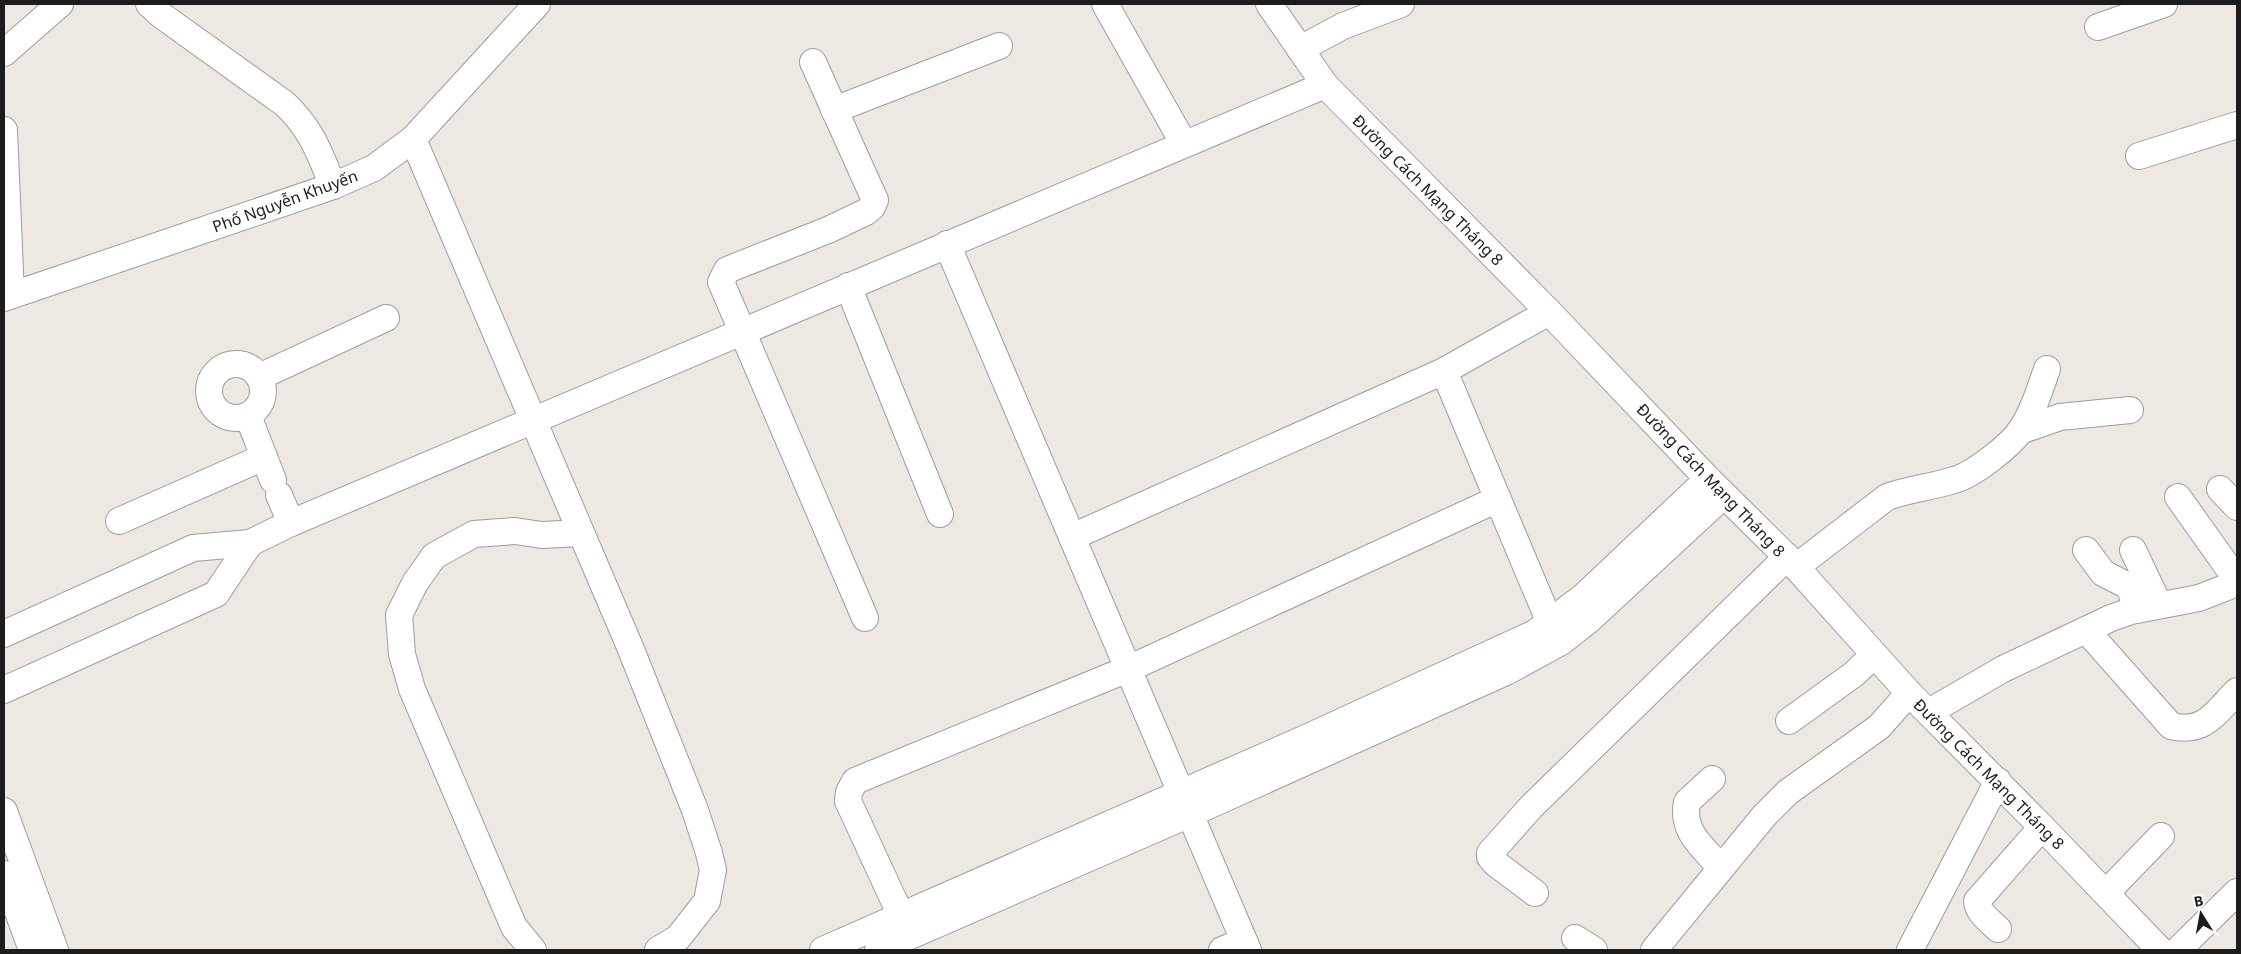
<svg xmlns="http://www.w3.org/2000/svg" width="2241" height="954" font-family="'Noto Sans',sans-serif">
<rect width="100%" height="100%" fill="#ede8e2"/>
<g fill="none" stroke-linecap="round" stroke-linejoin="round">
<defs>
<g id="minor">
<path d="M 149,4 L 161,15 L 285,104 C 312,130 319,152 333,186"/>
<path d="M 1105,4 L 1184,144"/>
<path d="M 1269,4 L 1325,85 L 1549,312 L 1708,479 L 1787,557 L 1909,693 L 2042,827 L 2160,950"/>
<path d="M 2098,27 L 2164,4"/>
<path d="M 1300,49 L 1343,26 L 1401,4"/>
<path d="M 4,53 L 60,4"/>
<path d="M 813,62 L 875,200 L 872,207 L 866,212 L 828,230 L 727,270 L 721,282 L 865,618"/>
<path d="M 834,110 L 999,46"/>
<path d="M 4,130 L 11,295"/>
<path d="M 413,139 L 630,647 L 695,810 L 709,853 L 713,870 L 707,901 L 678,938 L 658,950"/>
<path d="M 2139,156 L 2237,125"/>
<path d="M 947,244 L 1248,950"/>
<path d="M 848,286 L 940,514"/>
<path d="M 4,298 L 333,186 L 374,168 L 413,139 L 537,4"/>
<circle cx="236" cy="391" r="27"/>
<path d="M 1444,371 L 1550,623 L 1558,636"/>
<path d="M 259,377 L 386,318"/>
<path d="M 248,416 L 273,480"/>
<path d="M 2020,431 L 2060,417 L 2130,410"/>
<path d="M 2220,489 L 2237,507"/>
<path d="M 279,495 L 291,523"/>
<path d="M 2178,497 L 2229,569"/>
<path d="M 119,521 L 264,457"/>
<path d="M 1072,537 L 1444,371 L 1549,312"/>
<path d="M 2086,550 L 2103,573 L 2130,587 L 2136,610"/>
<path d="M 2133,550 L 2159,605"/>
<path d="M 1796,567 L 1887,497 C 1909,489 1932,487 1954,480 C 1973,475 2010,446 2021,430 C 2033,412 2040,389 2047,369"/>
<path d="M 2086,630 L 2171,726 C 2205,734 2215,713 2237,691"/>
<path d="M 4,634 L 193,548 L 250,543 L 291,523 L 1325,85"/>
<path d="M 4,690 L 216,594 L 250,543"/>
<path d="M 1929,712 L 2003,669 L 2111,618 L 2131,611 L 2199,598 L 2237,583"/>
<path d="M 1789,721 L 1854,674 L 1874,655"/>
<path d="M 1712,779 L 1687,802 C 1681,832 1703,847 1721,868"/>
<path d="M 4,811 L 55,950"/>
<path d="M 4,874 L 32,950"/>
<path d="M 1535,893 L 1495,863 L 1490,857 L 1490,853 L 1531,807 L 1787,557"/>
<path d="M 2106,893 L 2161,836"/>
<path d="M 1998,929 C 1991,922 1977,912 1977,901 L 2042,827"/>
<path d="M 908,931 L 848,801 L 849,792 L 855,781 L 1128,669 L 1498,499"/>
<path d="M 1575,938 L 1594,950"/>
<path d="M 533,950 L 514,927 L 412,689 L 402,654 L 399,615 L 415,583 L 434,556 L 474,534 L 515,531 L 542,535 L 581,533"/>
<path d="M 823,950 L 1306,738 L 1535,633 L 1583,597 L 1708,479"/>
<path d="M 878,950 L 1190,814 L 1506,672 L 1561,642 L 1589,620 L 1724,495"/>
<path d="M 1222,950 L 1244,941"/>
<path d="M 1654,950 L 1764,816 L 1788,792 L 1879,727 L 1909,693"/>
<path d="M 1910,950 L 1998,781"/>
<path d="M 2178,950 L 2237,892"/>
</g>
</defs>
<use href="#minor" stroke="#9d9d9d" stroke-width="28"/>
<use href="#minor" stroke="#fff" stroke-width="26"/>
</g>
<g text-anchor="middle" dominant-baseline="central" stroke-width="5" stroke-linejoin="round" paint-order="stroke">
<g font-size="16" fill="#1c1c1c" stroke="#fff">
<text transform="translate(1428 190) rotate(45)">Đường Cách Mạng Tháng 8</text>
<text transform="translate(285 201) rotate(-20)">Phố Nguyễn Khuyến</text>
<text transform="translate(1711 480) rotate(46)">Đường Cách Mạng Tháng 8</text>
<text transform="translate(1989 774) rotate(45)">Đường Cách Mạng Tháng 8</text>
</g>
</g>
<rect width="2241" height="954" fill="none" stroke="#1c1c1c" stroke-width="10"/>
<g transform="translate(2201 914) rotate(349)" stroke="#ffffff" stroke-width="4" paint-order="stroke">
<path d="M0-4L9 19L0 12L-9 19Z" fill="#1c1c1c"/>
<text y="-8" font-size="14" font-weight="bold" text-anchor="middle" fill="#1c1c1c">B</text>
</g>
</svg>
